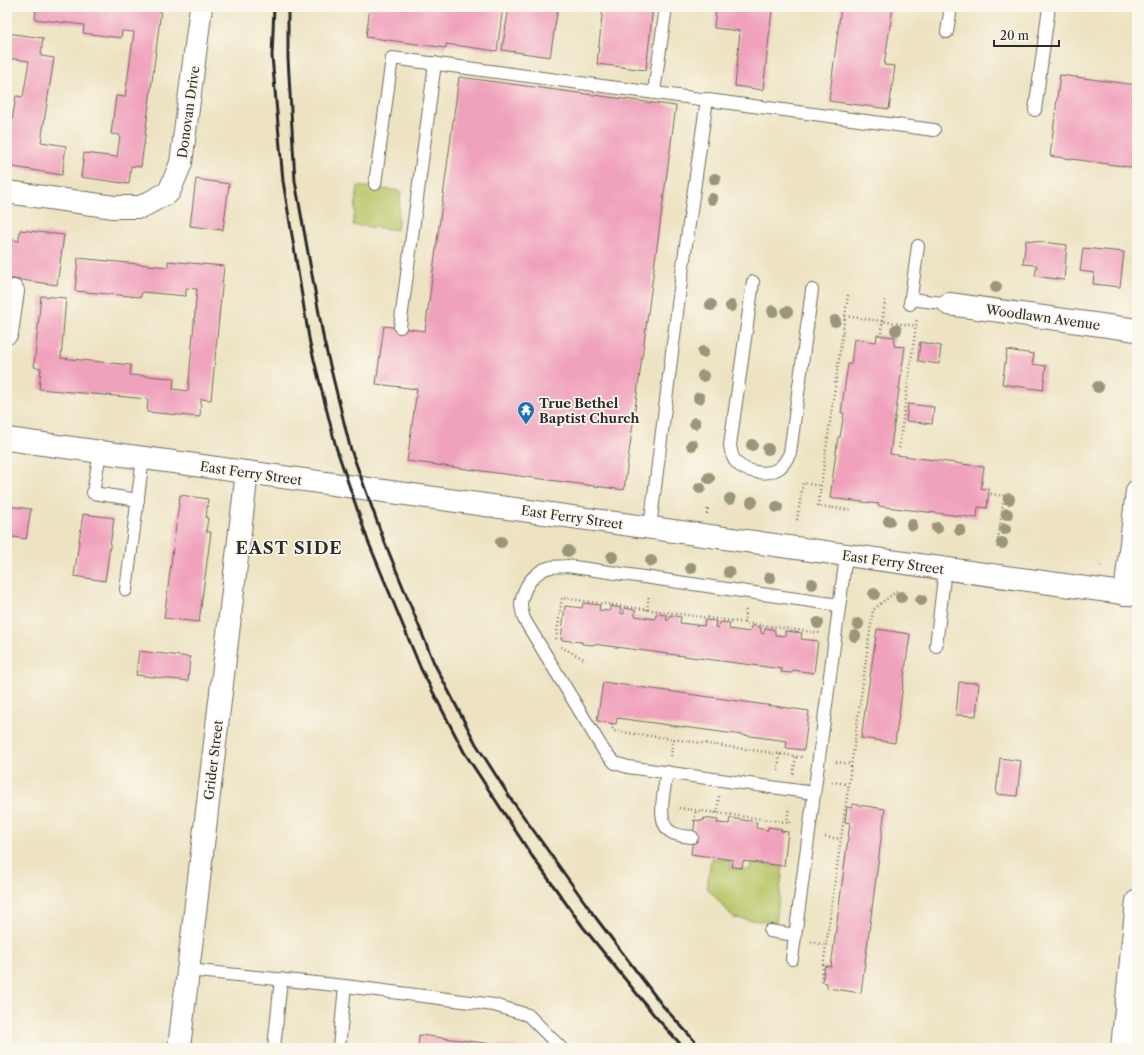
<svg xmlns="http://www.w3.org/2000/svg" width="1144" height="1055" font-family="'Libre Caslon Text',serif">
<rect width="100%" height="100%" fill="#fbf7ec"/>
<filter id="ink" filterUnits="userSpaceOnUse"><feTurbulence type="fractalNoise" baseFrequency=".025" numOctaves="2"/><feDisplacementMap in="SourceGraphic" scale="8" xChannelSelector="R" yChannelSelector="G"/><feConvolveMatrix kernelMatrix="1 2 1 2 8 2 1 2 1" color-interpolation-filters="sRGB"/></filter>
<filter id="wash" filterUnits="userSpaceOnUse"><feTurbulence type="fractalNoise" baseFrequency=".012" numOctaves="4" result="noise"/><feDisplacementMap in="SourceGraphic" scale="16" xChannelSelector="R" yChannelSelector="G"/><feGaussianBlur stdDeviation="0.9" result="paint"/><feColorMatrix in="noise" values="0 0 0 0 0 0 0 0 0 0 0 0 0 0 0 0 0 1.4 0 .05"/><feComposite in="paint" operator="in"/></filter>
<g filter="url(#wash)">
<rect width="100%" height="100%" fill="#ede3c2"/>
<g fill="#b9c567" stroke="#727849">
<path d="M 358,186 L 401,191 L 397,230 L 353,225 Z"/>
<path d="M 711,858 L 731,861 L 730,868 L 750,870 L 751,863 L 783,867 L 776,923 L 734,918 L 707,888 Z"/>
</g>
<g id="blocks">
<g fill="#f0a1bc">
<path d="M 36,7 L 134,7 L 161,11 L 141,167 L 131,166 L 129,184 L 81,177 L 84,153 L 117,157 L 120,135 L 111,134 L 116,96 L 125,97 L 134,32 L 122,31 L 121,38 L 83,33 L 84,25 L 35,19 Z"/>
<path d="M 370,7 L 503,7 L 497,51 L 446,44 L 446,48 L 366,37 Z"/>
<path d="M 509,7 L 558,7 L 550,57 L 502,50 Z"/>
<path d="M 603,7 L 653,7 L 646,70 L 597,64 Z"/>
<path d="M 716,7 L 748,7 L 772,10 L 763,90 L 735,86 L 740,31 L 714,28 Z"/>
<path d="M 841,7 L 893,7 L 884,65 L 895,66 L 889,109 L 829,101 Z"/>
<path d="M 7,33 L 43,38 L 41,56 L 54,58 L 41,142 L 66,146 L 62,175 L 7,166 L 7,152 L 16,96 L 23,97 L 29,61 L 7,58 Z"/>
<path d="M 1060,75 L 1137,85 L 1137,168 L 1050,156 Z"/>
<path d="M 459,77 L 676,106 L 624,490 L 407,461 L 417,389 L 376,384 L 384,326 L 425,331 Z"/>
<path d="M 196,179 L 229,184 L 223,230 L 190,226 Z"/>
<path d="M 20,230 L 64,235 L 57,285 L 7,278 L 7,239 L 19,241 Z"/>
<path d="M 1026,240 L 1067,245 L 1064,280 L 1035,276 L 1037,265 L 1023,264 Z"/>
<path d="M 1083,248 L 1124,252 L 1120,287 L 1093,284 L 1094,273 L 1080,271 Z"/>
<path d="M 78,258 L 168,267 L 168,261 L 224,266 L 211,400 L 201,399 L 200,417 L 147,412 L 148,399 L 39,389 L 41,368 L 34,367 L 41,296 L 66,298 L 61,358 L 131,365 L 130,375 L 174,378 L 173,389 L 188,391 L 197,289 L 186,288 L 186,296 L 142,292 L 141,297 L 75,291 Z"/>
<path d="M 877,335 L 895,337 L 894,346 L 905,347 L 890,454 L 984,467 L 981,488 L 989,490 L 987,508 L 978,507 L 977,518 L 878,506 L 879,504 L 830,498 L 838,437 L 840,437 L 844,413 L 841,413 L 848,364 L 851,364 L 854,339 L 876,342 Z"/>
<path d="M 920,342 L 941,346 L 939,364 L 918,361 Z"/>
<path d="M 1007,350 L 1034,354 L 1032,364 L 1046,366 L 1043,390 L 1002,384 Z"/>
<path d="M 908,404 L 934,407 L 932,424 L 906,421 Z"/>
<path d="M 180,495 L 208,499 L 206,518 L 208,518 L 206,532 L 211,532 L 199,622 L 164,618 Z"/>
<path d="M 7,506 L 31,509 L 26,539 L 7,536 Z"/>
<path d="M 83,514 L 114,518 L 105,581 L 74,576 Z"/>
<path d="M 583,603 L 600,605 L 599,610 L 610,611 L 610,606 L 621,608 L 620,613 L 624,614 L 624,608 L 635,610 L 635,616 L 655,619 L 656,614 L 667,615 L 666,620 L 669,620 L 670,615 L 681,617 L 680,623 L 704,626 L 705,620 L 716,621 L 715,627 L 718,628 L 719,622 L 730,623 L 729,629 L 750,632 L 751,626 L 761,627 L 761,633 L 764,634 L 765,628 L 775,630 L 775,635 L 785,636 L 785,631 L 802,633 L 801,639 L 818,641 L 814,673 L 793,670 L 792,673 L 781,672 L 782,669 L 593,644 L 593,645 L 582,644 L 582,642 L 561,640 L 565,606 L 582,608 Z"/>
<path d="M 877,629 L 910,634 L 895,743 L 861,738 Z"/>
<path d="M 139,651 L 190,657 L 188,681 L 136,675 Z"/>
<path d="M 603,682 L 809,711 L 804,750 L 786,748 L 787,741 L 617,718 L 616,724 L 597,721 Z"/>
<path d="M 959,682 L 979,683 L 976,716 L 956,715 Z"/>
<path d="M 1000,758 L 1021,761 L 1017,796 L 996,794 Z"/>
<path d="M 852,804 L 885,809 L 861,993 L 827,988 L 827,983 L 822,982 L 825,966 L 831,967 L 850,823 L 845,822 L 847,807 L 852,808 Z"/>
<path d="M 704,818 L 718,820 L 717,823 L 729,824 L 730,818 L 757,822 L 756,828 L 768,830 L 768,827 L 781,829 L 781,831 L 788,832 L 784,866 L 743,861 L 742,868 L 732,867 L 733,860 L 691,854 L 695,820 L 703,821 Z"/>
<path d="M 419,1035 L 518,1047 L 518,1048 L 418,1048 Z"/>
</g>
</g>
</g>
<g filter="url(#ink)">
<use href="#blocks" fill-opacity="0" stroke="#6f6b60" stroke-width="1"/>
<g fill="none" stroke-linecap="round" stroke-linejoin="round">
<defs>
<g id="service">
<path d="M 947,32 L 951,7"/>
<path d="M 654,92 L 666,7"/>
<path d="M 1035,110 L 1049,7"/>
<path d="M 375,184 L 392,58 L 934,130"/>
<path d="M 753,282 L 730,445 C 731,449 731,454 733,457 C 739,472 767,477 779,468 C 784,465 787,458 790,453 L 812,290"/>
<path d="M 911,299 L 949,304"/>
<path d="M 910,304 L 918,246"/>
<path d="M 400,327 L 435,63"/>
<path d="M 100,452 L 93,493 L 138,500"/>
<path d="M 650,527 L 682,273 L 707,99"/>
<path d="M 126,590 L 143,458"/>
<path d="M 936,646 L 945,569"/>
<path d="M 667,772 C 665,788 655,822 671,832 C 677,836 685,836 692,837"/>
<path d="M 814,793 L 628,767 L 615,763 L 604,751 L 524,619 C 523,614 521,609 521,604 C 523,587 534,571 551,567 C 556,566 562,567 567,566 L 839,605"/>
<path d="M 770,931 L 795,935"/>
<path d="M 792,959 L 846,556"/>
<path d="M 188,970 L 345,986 L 494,1005 L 528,1015 L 561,1048"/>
<path d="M 274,1048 L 281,979"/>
<path d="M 339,1048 L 345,986"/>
</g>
<g id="minor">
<path d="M 7,192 L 114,207 L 141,207 L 169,192 L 181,163 L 201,7"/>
<path d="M 949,304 L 1137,330"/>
<path d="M 7,333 L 13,291"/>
<path d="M 1125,594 L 1137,491"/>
<path d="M 1122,1048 L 1137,901"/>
</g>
<g id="tertiary">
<path d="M 7,439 L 1137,595"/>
<path d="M 179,1048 L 247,472"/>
</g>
</defs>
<use href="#service" stroke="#6f6b60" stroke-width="14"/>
<use href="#minor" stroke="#6f6b60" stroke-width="24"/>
<use href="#tertiary" stroke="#6f6b60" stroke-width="24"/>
<g stroke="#6f6b60" stroke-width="2.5" stroke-dasharray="1 3" stroke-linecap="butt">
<path d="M 848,295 L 818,506 L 850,510"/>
<path d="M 845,316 L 916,326"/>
<path d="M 881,333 L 885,300"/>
<path d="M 899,448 L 917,318"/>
<path d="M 991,494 L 1004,496 L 997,548"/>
<path d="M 707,514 L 708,508"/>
<path d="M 797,520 L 803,483 L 821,486"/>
<path d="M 1099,562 L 1101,566"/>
<path d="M 647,610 L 649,595"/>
<path d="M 744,623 L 746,608"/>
<path d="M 556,639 L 562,598 L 820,633"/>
<path d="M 561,647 L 586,660"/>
<path d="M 611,724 L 613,730 L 615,731 L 802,757"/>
<path d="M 671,756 L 673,739"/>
<path d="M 836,762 L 851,764"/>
<path d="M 778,771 L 780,754"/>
<path d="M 793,774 L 796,757"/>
<path d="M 832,782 L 848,784"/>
<path d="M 679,808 L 793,823"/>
<path d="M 717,813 L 719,796"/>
<path d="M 694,821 L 696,810"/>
<path d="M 787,823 L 789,807"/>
<path d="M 825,837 L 841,839"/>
<path d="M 811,942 L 826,945"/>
<path d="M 821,981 L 873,610 L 898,590"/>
</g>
<use href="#service" stroke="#fff" stroke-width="12"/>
<use href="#minor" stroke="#fff" stroke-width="22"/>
<use href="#tertiary" stroke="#fff" stroke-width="22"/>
<g stroke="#2b2b2b" stroke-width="3">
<path d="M 274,7 L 272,56 L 283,181 L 310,344 L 336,447 L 368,541 L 421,669 L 464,752 L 532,856 L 583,927 L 654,1015 L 684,1048"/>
<path d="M 288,7 L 288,58 L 295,181 L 324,341 L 350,447 L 383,538 L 434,663 L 476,744 L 511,799 L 596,918 L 662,1005 L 701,1048"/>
</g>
</g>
<g fill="#9a9779">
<circle cx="715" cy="179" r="6"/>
<circle cx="712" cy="199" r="6"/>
<circle cx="996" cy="287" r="6"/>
<circle cx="711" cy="305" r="6"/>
<circle cx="731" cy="306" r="6"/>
<circle cx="773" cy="311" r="6"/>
<circle cx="787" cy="312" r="6"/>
<circle cx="835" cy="321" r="6"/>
<circle cx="896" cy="330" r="6"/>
<circle cx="703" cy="352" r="6"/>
<circle cx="703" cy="376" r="6"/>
<circle cx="1098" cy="387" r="6"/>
<circle cx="699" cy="398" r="6"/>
<circle cx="695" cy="423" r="6"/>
<circle cx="692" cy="445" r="6"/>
<circle cx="752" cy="445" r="6"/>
<circle cx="768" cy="449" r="6"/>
<circle cx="709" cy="478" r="6"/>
<circle cx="700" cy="488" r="6"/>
<circle cx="730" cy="499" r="6"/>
<circle cx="1009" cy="499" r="6"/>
<circle cx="752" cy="502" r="6"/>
<circle cx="777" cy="507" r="6"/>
<circle cx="1007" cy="514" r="6"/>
<circle cx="889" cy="521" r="6"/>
<circle cx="912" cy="525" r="6"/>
<circle cx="937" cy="528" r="6"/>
<circle cx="1005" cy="529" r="6"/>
<circle cx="960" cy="530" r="6"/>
<circle cx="501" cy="542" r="6"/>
<circle cx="1002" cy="543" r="6"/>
<circle cx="568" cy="551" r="6"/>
<circle cx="612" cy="557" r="6"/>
<circle cx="651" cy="561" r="6"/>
<circle cx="691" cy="568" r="6"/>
<circle cx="729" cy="572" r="6"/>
<circle cx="770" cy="578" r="6"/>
<circle cx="812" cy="584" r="6"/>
<circle cx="874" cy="594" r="6"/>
<circle cx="901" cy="597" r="6"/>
<circle cx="921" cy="600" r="6"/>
<circle cx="818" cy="623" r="6"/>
<circle cx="858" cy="624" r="6"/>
<circle cx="855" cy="636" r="6"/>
</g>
</g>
<defs>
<symbol id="temple-pin" viewBox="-11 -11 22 30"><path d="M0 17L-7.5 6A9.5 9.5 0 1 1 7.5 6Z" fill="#1f6fb2" stroke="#fbf7ec"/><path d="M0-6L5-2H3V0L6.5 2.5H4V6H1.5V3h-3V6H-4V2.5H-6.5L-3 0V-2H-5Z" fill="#fff"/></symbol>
</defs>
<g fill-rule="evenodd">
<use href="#temple-pin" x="516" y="400" width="20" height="27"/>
</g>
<g text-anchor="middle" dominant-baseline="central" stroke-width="3.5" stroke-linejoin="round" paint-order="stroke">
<g font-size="13" fill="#2b2b2b" stroke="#fbf7ec">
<text transform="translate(188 112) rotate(-82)">Donovan Drive</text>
<text transform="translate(1043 317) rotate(8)">Woodlawn Avenue</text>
<text transform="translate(251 473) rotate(8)">East Ferry Street</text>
<text transform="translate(572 517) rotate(8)">East Ferry Street</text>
<text transform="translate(893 562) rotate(8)">East Ferry Street</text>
<text transform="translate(213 760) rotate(-83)">Grider Street</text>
</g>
<g font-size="13" font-weight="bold" fill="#2b2b2b" stroke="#fbf7ec" text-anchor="start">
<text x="539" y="403">True Bethel<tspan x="539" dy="15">Baptist Church</tspan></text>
</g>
<g font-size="17" font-weight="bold" letter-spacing="1" fill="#2b2b2b" stroke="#fbf7ec">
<text x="289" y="548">EAST SIDE</text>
</g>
</g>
<rect width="1144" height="1055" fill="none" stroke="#fbf7ec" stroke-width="24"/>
<path d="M994 40v6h65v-6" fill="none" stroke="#2b2b2b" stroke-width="2"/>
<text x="1000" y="40" font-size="12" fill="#2b2b2b" stroke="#fbf7ec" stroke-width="3" paint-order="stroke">20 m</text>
</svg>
